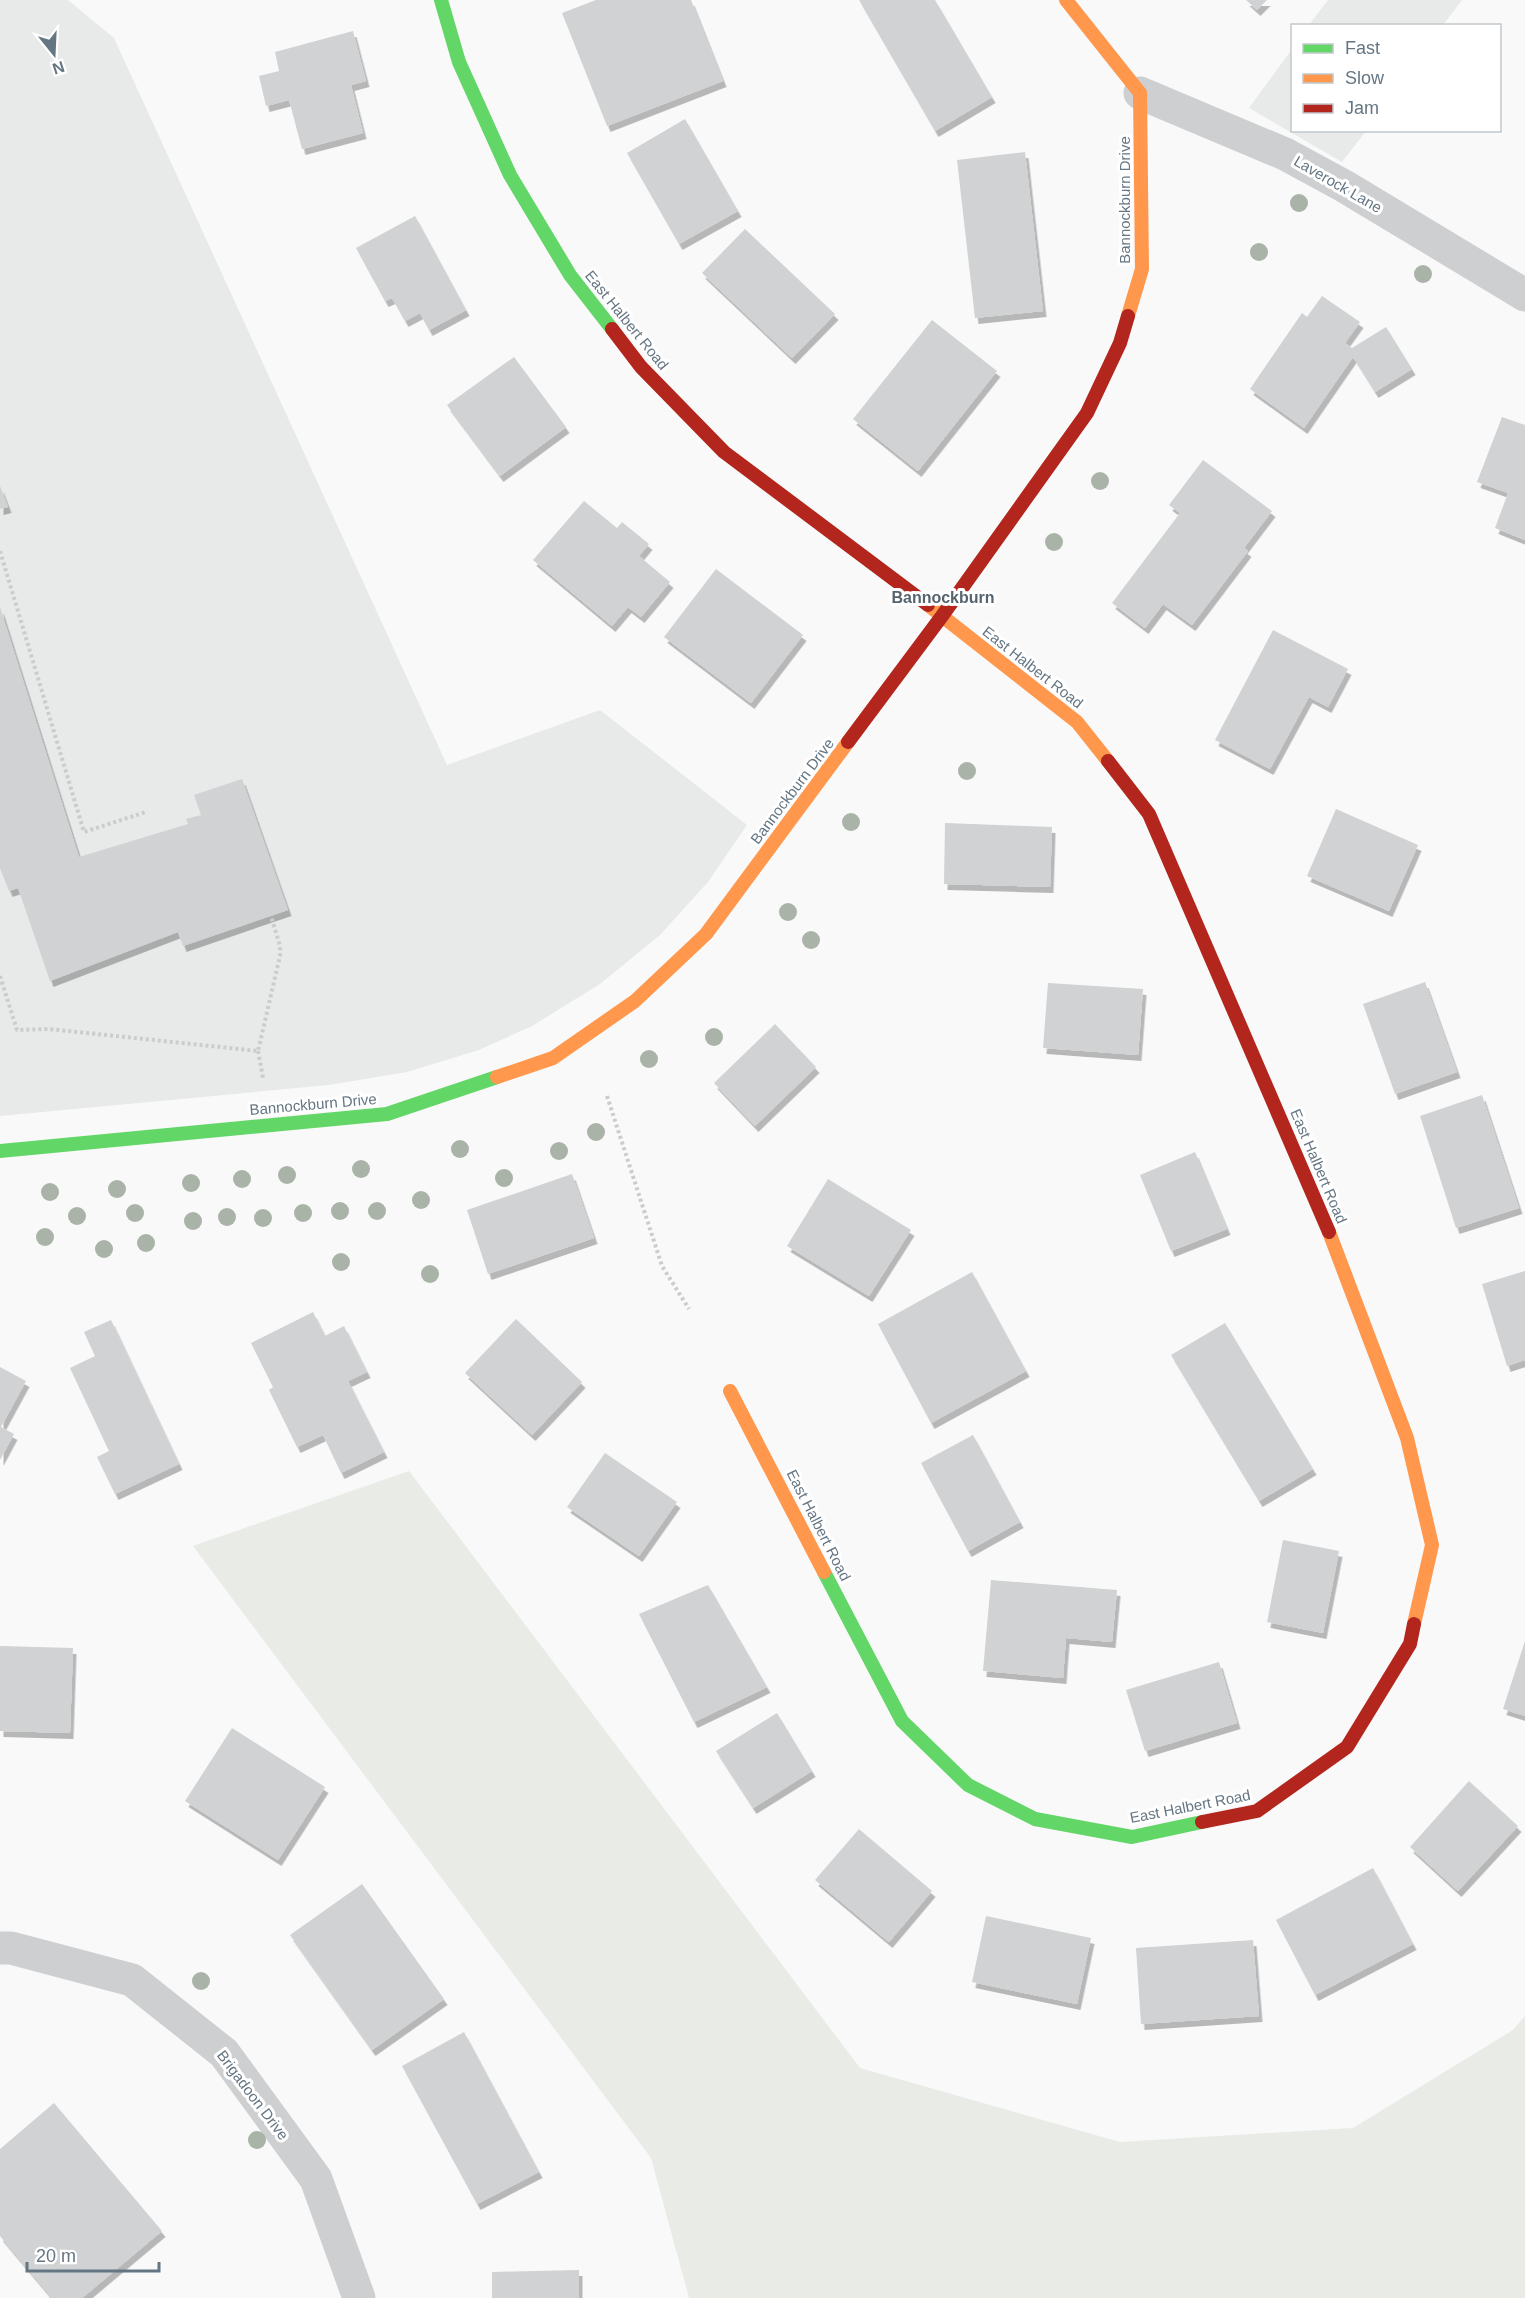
<svg xmlns="http://www.w3.org/2000/svg" width="1525" height="2298" font-family="Arial,sans-serif">
<defs>
<filter id="shadow"><feDropShadow dx="3.5" dy="6" stdDeviation="0" flood-color="#0004"/></filter>
</defs>
<rect width="100%" height="100%" fill="#f9f9f9"/>
<g fill="#e8e9e9">
<path d="M 0,0 L 68,0 L 114,38 L 447,765 L 600,710 L 747,825 L 708,882 L 660,935 L 600,984 L 532,1026 L 479,1050 L 407,1072 L 329,1085 L 0,1116 Z"/>
<path d="M 1328,0 L 1462,0 L 1443,25 L 1309,25 Z"/>
<path d="M 1292,49 L 1292,130 L 1366,131 L 1342,162 L 1249,108 Z"/>
</g>
<path fill="#e8ebe6" d="M 409,1471 L 860,2068 L 1120,2142 L 1353,2128 L 1513,2030 L 1525,2016 L 1525,2298 L 689,2298 L 651,2158 L 193,1546 Z"/>
<g fill="#d0d2d3" filter="url(#shadow)">
<path d="M 596,0 L 691,0 L 723,81 L 607,126 L 562,13 Z"/>
<path d="M 859,0 L 935,0 L 992,97 L 935,131 Z"/>
<path d="M 1246,0 L 1267,0 L 1257,10 Z"/>
<path d="M 353,31 L 366,81 L 351,85 L 363,133 L 302,149 L 289,100 L 266,106 L 259,76 L 279,71 L 275,52 Z"/>
<path d="M 685,119 L 738,211 L 679,244 L 627,153 Z"/>
<path d="M 1025,152 L 1043,311 L 975,318 L 957,160 Z"/>
<path d="M 415,216 L 466,310 L 429,330 L 420,313 L 405,321 L 392,298 L 385,301 L 356,248 Z"/>
<path d="M 745,229 L 835,314 L 792,358 L 702,273 Z"/>
<path d="M 1322,296 L 1360,322 L 1345,343 L 1352,348 L 1386,327 L 1412,369 L 1375,392 L 1353,357 L 1304,428 L 1250,389 L 1302,313 L 1307,317 Z"/>
<path d="M 932,320 L 997,371 L 918,471 L 853,419 Z"/>
<path d="M 514,357 L 566,427 L 500,476 L 447,405 Z"/>
<path d="M 1502,417 L 1525,425 L 1525,540 L 1495,528 L 1508,493 L 1477,482 Z"/>
<path d="M 1203,460 L 1272,511 L 1244,548 L 1248,551 L 1192,625 L 1163,604 L 1145,628 L 1112,603 L 1180,513 L 1169,505 Z"/>
<path d="M 0,486 L 8,507 L 0,509 Z"/>
<path d="M 584,501 L 617,528 L 622,522 L 649,544 L 639,556 L 670,582 L 641,617 L 628,607 L 612,626 L 533,560 Z"/>
<path d="M 716,569 L 803,635 L 751,703 L 664,637 Z"/>
<path d="M 0,607 L 79,857 L 188,824 L 186,819 L 201,815 L 194,795 L 242,779 L 288,910 L 183,946 L 178,932 L 50,981 L 18,888 L 9,891 L 0,868 Z"/>
<path d="M 1273,630 L 1348,669 L 1328,707 L 1309,697 L 1270,769 L 1215,740 Z"/>
<path d="M 1336,809 L 1418,845 L 1389,911 L 1307,876 Z"/>
<path d="M 945,823 L 1052,827 L 1050,887 L 944,884 Z"/>
<path d="M 1425,982 L 1457,1072 L 1395,1094 L 1363,1004 Z"/>
<path d="M 1048,983 L 1143,989 L 1138,1055 L 1043,1048 Z"/>
<path d="M 775,1024 L 816,1067 L 755,1126 L 714,1083 Z"/>
<path d="M 1482,1095 L 1519,1208 L 1456,1228 L 1420,1116 Z"/>
<path d="M 1195,1152 L 1227,1229 L 1171,1251 L 1140,1175 Z"/>
<path d="M 572,1174 L 594,1238 L 488,1274 L 467,1210 Z"/>
<path d="M 828,1179 L 911,1230 L 869,1296 L 787,1246 Z"/>
<path d="M 1525,1271 L 1525,1360 L 1507,1366 L 1482,1284 Z"/>
<path d="M 972,1272 L 1026,1371 L 931,1423 L 878,1324 Z"/>
<path d="M 313,1312 L 325,1336 L 344,1326 L 367,1372 L 348,1381 L 384,1452 L 341,1473 L 323,1435 L 297,1447 L 269,1390 L 273,1387 L 251,1343 Z"/>
<path d="M 516,1319 L 582,1382 L 532,1435 L 465,1373 Z"/>
<path d="M 111,1320 L 179,1464 L 115,1494 L 97,1457 L 109,1451 L 70,1368 L 95,1356 L 84,1332 Z"/>
<path d="M 1225,1323 L 1313,1469 L 1259,1501 L 1171,1355 Z"/>
<path d="M 0,1367 L 26,1381 L 1,1427 L 14,1434 L 0,1460 Z"/>
<path d="M 973,1435 L 1020,1522 L 968,1551 L 921,1463 Z"/>
<path d="M 605,1453 L 677,1502 L 639,1556 L 567,1507 Z"/>
<path d="M 1283,1540 L 1339,1551 L 1323,1633 L 1267,1622 Z"/>
<path d="M 991,1580 L 1117,1590 L 1112,1642 L 1066,1638 L 1063,1678 L 983,1671 Z"/>
<path d="M 708,1585 L 767,1687 L 694,1722 L 639,1614 Z"/>
<path d="M 1525,1641 L 1525,1716 L 1503,1709 Z"/>
<path d="M 0,1646 L 73,1648 L 70,1733 L 0,1731 Z"/>
<path d="M 1219,1662 L 1237,1723 L 1145,1751 L 1126,1690 Z"/>
<path d="M 777,1713 L 812,1771 L 753,1808 L 716,1751 Z"/>
<path d="M 232,1728 L 325,1787 L 278,1860 L 185,1801 Z"/>
<path d="M 1469,1781 L 1518,1826 L 1458,1891 L 1410,1847 Z"/>
<path d="M 859,1829 L 932,1891 L 889,1942 L 815,1880 Z"/>
<path d="M 1373,1868 L 1413,1944 L 1315,1995 L 1276,1920 Z"/>
<path d="M 362,1884 L 444,1999 L 372,2050 L 290,1935 Z"/>
<path d="M 986,1916 L 1091,1938 L 1077,2004 L 972,1982 Z"/>
<path d="M 1253,1940 L 1259,2016 L 1141,2024 L 1136,1948 Z"/>
<path d="M 464,2032 L 539,2172 L 477,2204 L 402,2066 Z"/>
<path d="M 54,2103 L 162,2231 L 82,2298 L 52,2298 L 0,2236 L 0,2149 Z"/>
<path d="M 579,2270 L 579,2298 L 492,2298 L 492,2272 Z"/>
</g>
<g fill="none" stroke-linecap="round" stroke-linejoin="round">
<g stroke="#cbcccd" stroke-width="4" stroke-dasharray="3 3" stroke-linecap="butt">
<path d="M 0,551 L 84,832 L 146,812"/>
<path d="M 0,976 L 17,1030 L 49,1029 L 258,1051 L 280,956 L 280,946 L 271,916"/>
<path d="M 258,1051 L 263,1078"/>
<path d="M 607,1096 L 662,1266 L 689,1309"/>
</g>
<g stroke="#cecfd0" stroke-width="33">
<path d="M 1140,93 L 1285,154 L 1344,186 L 1525,295"/>
<path d="M 0,1948 L 11,1948 L 132,1980 L 224,2053 L 316,2179 L 359,2298"/>
</g>
<g stroke="#63d668" stroke-width="14">
<path d="M 441,0 L 459,62 L 510,175 L 570,275 L 612,329"/>
<path d="M 0,1151 L 387,1114 L 497,1077"/>
<path d="M 824,1572 L 902,1721 L 968,1785 L 1035,1819 L 1132,1837 L 1202,1822"/>
</g>
<g stroke="#ff974d" stroke-width="14">
<path d="M 1066,0 L 1140,93 L 1142,269 L 1128,316"/>
<path d="M 928,605 L 1077,722 L 1108,761"/>
<path d="M 497,1077 L 553,1058 L 635,1001 L 706,934 L 848,742"/>
<path d="M 1329,1232 L 1407,1438 L 1432,1545 L 1414,1624"/>
<path d="M 730,1391 L 824,1572"/>
</g>
<g stroke="#b3261e" stroke-width="14">
<path d="M 612,329 L 641,367 L 724,452 L 928,605"/>
<path d="M 848,742 L 942,616 L 1087,413 L 1120,343 L 1128,316"/>
<path d="M 1108,761 L 1149,814 L 1329,1232"/>
<path d="M 1202,1822 L 1257,1811 L 1347,1747 L 1410,1644 L 1414,1624"/>
</g>
</g>
<g fill="#a9b3a7">
<circle cx="1299" cy="203" r="9"/>
<circle cx="1259" cy="252" r="9"/>
<circle cx="1423" cy="274" r="9"/>
<circle cx="1100" cy="481" r="9"/>
<circle cx="1054" cy="542" r="9"/>
<circle cx="967" cy="771" r="9"/>
<circle cx="851" cy="822" r="9"/>
<circle cx="788" cy="912" r="9"/>
<circle cx="811" cy="940" r="9"/>
<circle cx="714" cy="1037" r="9"/>
<circle cx="649" cy="1059" r="9"/>
<circle cx="596" cy="1132" r="9"/>
<circle cx="460" cy="1149" r="9"/>
<circle cx="559" cy="1151" r="9"/>
<circle cx="361" cy="1169" r="9"/>
<circle cx="287" cy="1175" r="9"/>
<circle cx="504" cy="1178" r="9"/>
<circle cx="242" cy="1179" r="9"/>
<circle cx="191" cy="1183" r="9"/>
<circle cx="117" cy="1189" r="9"/>
<circle cx="50" cy="1192" r="9"/>
<circle cx="421" cy="1200" r="9"/>
<circle cx="340" cy="1211" r="9"/>
<circle cx="377" cy="1211" r="9"/>
<circle cx="135" cy="1213" r="9"/>
<circle cx="303" cy="1213" r="9"/>
<circle cx="77" cy="1216" r="9"/>
<circle cx="227" cy="1217" r="9"/>
<circle cx="263" cy="1218" r="9"/>
<circle cx="193" cy="1221" r="9"/>
<circle cx="45" cy="1237" r="9"/>
<circle cx="146" cy="1243" r="9"/>
<circle cx="104" cy="1249" r="9"/>
<circle cx="341" cy="1262" r="9"/>
<circle cx="430" cy="1274" r="9"/>
<circle cx="201" cy="1981" r="9"/>
<circle cx="257" cy="2140" r="9"/>
</g>
<g text-anchor="middle" dominant-baseline="central" stroke-width="6" stroke-linejoin="round" paint-order="stroke">
<g font-size="15" fill="#657683" stroke="#fff">
<text transform="translate(1338 184) rotate(30)">Laverock Lane</text>
<text transform="translate(1124 200) rotate(-90)">Bannockburn Drive</text>
<text transform="translate(627 320) rotate(51)">East Halbert Road</text>
<text transform="translate(1033 667) rotate(38)">East Halbert Road</text>
<text transform="translate(792 791) rotate(-53)">Bannockburn Drive</text>
<text transform="translate(313 1104) rotate(-5)">Bannockburn Drive</text>
<text transform="translate(1319 1166) rotate(67)">East Halbert Road</text>
<text transform="translate(819 1525) rotate(63)">East Halbert Road</text>
<text transform="translate(1190 1806) rotate(-11)">East Halbert Road</text>
<text transform="translate(253 2095) rotate(53)">Brigadoon Drive</text>
</g>
<g font-size="16" font-weight="bold" fill="#57646e" stroke="#fff">
<text x="943" y="597">Bannockburn</text>
</g>
</g>
<rect x="1291" y="24" width="210" height="108" fill="#ffffff" stroke="#c1c8cd" stroke-width="1.5"/>
<rect x="1303" y="44" width="30" height="9" fill="#63d668" stroke="#c1c8cd" stroke-width="1.5"/>
<text x="1345" y="54" font-size="18" fill="#657683">Fast</text>
<rect x="1303" y="74" width="30" height="9" fill="#ff974d" stroke="#c1c8cd" stroke-width="1.5"/>
<text x="1345" y="84" font-size="18" fill="#657683">Slow</text>
<rect x="1303" y="104" width="30" height="9" fill="#b3261e" stroke="#c1c8cd" stroke-width="1.5"/>
<text x="1345" y="114" font-size="18" fill="#657683">Jam</text>
<g transform="translate(54 54) rotate(162)" stroke="#ffffff" stroke-width="4.5" paint-order="stroke">
<path d="M0-4.5L10 22L0 15L-10 22Z" fill="#657683"/>
<text y="-9" font-size="16" font-weight="bold" text-anchor="middle" fill="#657683">N</text>
</g>
<path d="M27 2262v9h132v-9" fill="none" stroke="#657683" stroke-width="3"/>
<text x="36" y="2262" font-size="18" fill="#657683" stroke="#ffffff" stroke-width="4.5" paint-order="stroke">20 m</text>
</svg>
